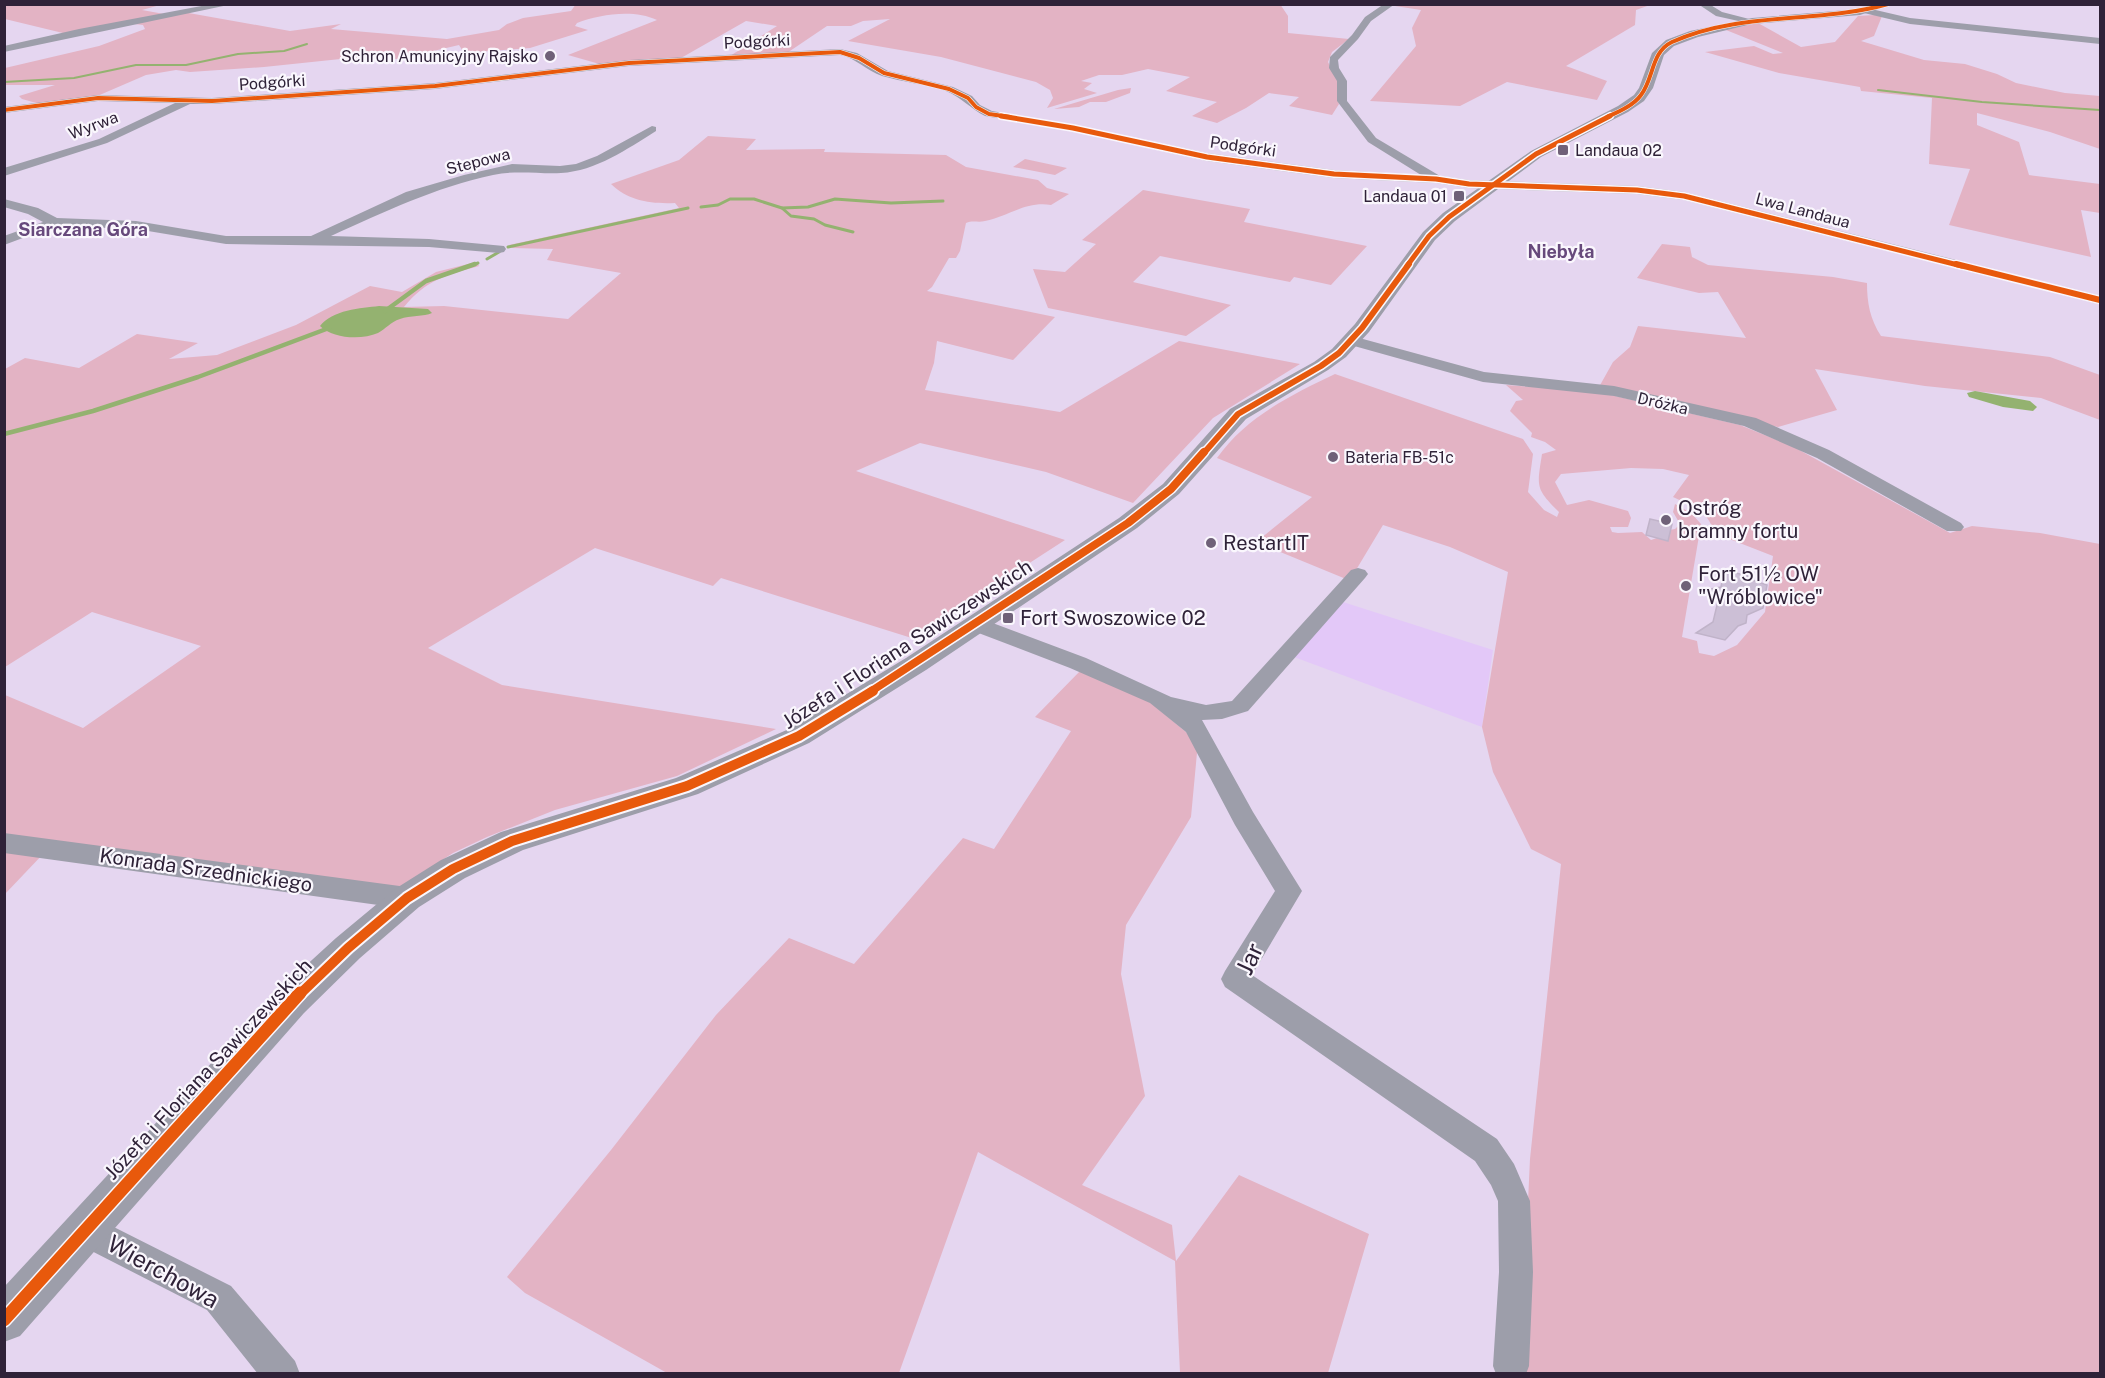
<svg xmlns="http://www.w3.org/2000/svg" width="2105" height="1378" font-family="'Public Sans',sans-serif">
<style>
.built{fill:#e3c8f8}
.green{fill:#e3b3c4;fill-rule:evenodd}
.water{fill:#94b270}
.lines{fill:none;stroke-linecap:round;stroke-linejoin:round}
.stream-far2{stroke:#94b270;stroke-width:2}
.stream-far1{stroke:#94b270;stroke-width:3}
.stream{stroke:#94b270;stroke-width:4.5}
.building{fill:#ccbfd6;stroke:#c0b3c9;stroke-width:1.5}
.minor{fill:#9d9eaa;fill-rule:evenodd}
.tertiary{fill:#9d9eaa;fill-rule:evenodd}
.cycleway-far5-casing{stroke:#faf7fd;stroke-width:5}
.cycleway-far4-casing{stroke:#faf7fd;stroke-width:8}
.cycleway-far3-casing{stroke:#faf7fd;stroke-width:9}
.cycleway-far2-casing{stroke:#faf7fd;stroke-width:11}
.cycleway-far1-casing{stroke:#faf7fd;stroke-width:14}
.cycleway-casing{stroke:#faf7fd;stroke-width:16}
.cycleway-far5{stroke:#e8590c;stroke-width:4}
.cycleway-far4{stroke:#e8590c;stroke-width:5}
.cycleway-far3{stroke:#e8590c;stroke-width:6}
.cycleway-far2{stroke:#e8590c;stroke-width:8}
.cycleway-far1{stroke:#e8590c;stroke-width:10}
.cycleway{stroke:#e8590c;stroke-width:13}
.poi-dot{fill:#6f6178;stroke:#faf7fd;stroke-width:2}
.labels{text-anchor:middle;stroke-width:4.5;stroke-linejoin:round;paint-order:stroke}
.far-street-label{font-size:16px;fill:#2f2238;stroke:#faf7fd}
.far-poi-label{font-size:16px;fill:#2f2238;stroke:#faf7fd;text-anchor:end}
.far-neighbourhood-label{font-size:18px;font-weight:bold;fill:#67497c;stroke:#faf7fd}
.poi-label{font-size:20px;fill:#2f2238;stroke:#faf7fd;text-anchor:start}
.street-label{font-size:20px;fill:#2f2238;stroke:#faf7fd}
.near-street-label{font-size:24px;fill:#2f2238;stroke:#faf7fd}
</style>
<rect width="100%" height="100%" fill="#e5d6f0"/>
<path class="built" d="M1343,602l150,48 -11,77 -188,-70z"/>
<g class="green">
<path d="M576,4h704l8,12v17l61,6 -17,13 -4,10 9,18v20l2,4 -7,11 -43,-9 10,-9 -30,-4 -23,15 -29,15 -25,-7 25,-14 -51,-11 24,-14 -42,-8 -26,6h-23l-18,6 11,2 -8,6 13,4 -50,15 6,-10 -3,-8 -14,-8 -95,-25 -93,-16 42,-22 -27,2 -12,5h-24l-40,27 -57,3 47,-30 -31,-5 -65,37 -78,7 -35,-10 89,-35c-23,-11 -57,-6 -80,3l-2,3 13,4 -58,18 -66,5 -5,-8 -60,14 -49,-1 -86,9 -74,5 -14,-2 -30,5 -51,22 -55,7 -18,-5 -3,-3 36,-11h-50v-17l94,-22 46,-17 -2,-4 -18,-2 58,-11 107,19 51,-7 -10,5 116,10 52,-9 8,-6 16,-6 48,-7z"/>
<path d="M1399,4h251v1l-14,5 -1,15 -69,41 41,15 -10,19 -90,-18 -47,24 -90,-5 46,-55 -4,-18 9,-18 -26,-4z"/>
<path d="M4,5h156l-18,5 22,4 -97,20 -62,-15z"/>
<path d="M1875,15l7,1 -8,20 -13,5 63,19 41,4 32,10 19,9 49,10 35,3v53l-50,-17 -73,-19v12l42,17 10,33 71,9v29l-19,-3 10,47 -142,-32 21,-56 -41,-5 3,-66 -71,-7 -1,-4 -81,-14 -74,-21 49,-6 19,8 10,-1 -57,-23 32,-7 43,24 34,-5 23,-26z"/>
<path d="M1131,88l-1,5 -24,9h-16l-11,5 -25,2 64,-19z"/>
<path d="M708,136l48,3 -10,11 79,-1 -1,3 122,3 20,12 72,13 9,8 22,6 -18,11c-25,-4 -42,11 -66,16 -7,2 -12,-1 -19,2l-6,28 -4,7h-7l-17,29 -5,4 128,26 -42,43 -76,-19 -3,22 -9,27 135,22 119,-71 121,23 -87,54 -80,85 -87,-31 -126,-29 -64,28 209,69 -88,57 -59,43 -197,-62 -8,8 -118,-38 -167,100 74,37 274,44 -99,47 -122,34 -68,27 -34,16 -54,35 -394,-52v-141l78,33 118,-82 -109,-34 -87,55v-298l20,-11 54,10 58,-34 61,9 -29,16 48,-4 79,-30 74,-39 32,6 34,-20 40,-10 3,4c-33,9 -53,14 -75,41l40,-1 124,13 53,-46 -74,-13 6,-11 -41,-1 -3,-3 170,-37 -4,-5c-25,1 -46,-2 -64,-19l68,-24z"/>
<path d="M1025,159l42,9 -12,7 -42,-8z"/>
<path d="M1143,190l107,19 -6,13 123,24 -36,39 -37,-8 -4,5 -130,-26 -27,26 98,23 -45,31 -138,-28 -15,-39 32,3 31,-28 -14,-4z"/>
<path d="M1662,244l28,3 2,10 16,8 125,12 34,6c0,20 3,36 14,53l169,21 50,18v45l-59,-22 -116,-12 -110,-17 22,41 -59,17 -179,-40 14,-25 17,-15 8,-21 108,12 -28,-46 -19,1 -62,-15z"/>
<path d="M1335,374l188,65 10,15 -5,38 16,18 13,7 2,-5c-24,-24 -22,-25 -17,-58l14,-4 -11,-8 -14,-5 1,-4 -22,-22 6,-10 7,-1 -17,-15 92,7 142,33 52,21 158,87 22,-7 68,7 60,11v829h-580l10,-214 31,-295 -30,-15 -38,-77 -11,-45 26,-155 -58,-25 -67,-22 -27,45 -10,9 -90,-37 56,-45 -95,-39c29,-41 74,-63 118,-84zM1631,468l32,1 26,6 -16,22c19,9 36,14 41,36l59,23 -8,56 -28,33 -23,11 -15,-3 -2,-12 -15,-4 19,-113 -10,-11 -16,-9 -2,8 7,12 -5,5 -21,4 3,5 -6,2 -9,-8 -24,1 -6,-1 -2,-5h18l3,-9 -3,-7 -39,-11 -22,5 -12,-23 6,-8z"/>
<path d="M1082,669l57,24 59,49 -7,75 -65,108 -5,49 24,122 -63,89 90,40 4,36 63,-86 130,59 -41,139h-148l-5,-112 -197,-109 -79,221h-232l-142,-80 -18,-16 104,-127 105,-135 73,-77 65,26 109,-126 31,11 77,-118 -36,-14z"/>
<path d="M5,849l39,4 -39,41z"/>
</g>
<g class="water">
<path d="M379,306l49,3 4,4c-8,4 -22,2 -32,6 -10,3 -14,10 -22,14 -16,7 -45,6 -58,-7 12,-16 41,-18 59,-20z"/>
<path d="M1975,391l55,10 7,6 -4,4 -30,-4 -34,-10 -2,-4z"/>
</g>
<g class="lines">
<g class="stream-far2">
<path d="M4,82l70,-4 62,-13h50l52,-11 46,-3 23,-7"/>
<path d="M1878,90l104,12 118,8"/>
</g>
<g class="stream-far1">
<path d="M701,207l17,-2 12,-6h24l28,9 9,8 23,3 11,6 28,7"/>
<path d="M782,208l26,-1 27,-8 56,4 52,-2"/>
<path d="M508,247l180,-39"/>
<path d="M487,259l12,-7"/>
<path d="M470,266l8,-3"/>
</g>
<g class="stream">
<path d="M385,311l41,-30 49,-17"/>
<path d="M4,434l89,-23 105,-34 131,-49"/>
</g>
</g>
<g class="building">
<path d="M1650,519l22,5 -4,17 -22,-6z"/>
<path d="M1724,570l28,7v3l15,5 -4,23 -16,7 -1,8 -8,3 -13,14 -29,-7 17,-11 5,-21 -12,-11 15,-3z"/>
</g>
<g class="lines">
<g class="minor">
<path d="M212,4h21l-229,48v-6l75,-17z"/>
<path d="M1384,4h11l-24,17 -13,18 -20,21 1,8 8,13v20l29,37 64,38 29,4 168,6 47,6 416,104v8l-416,-104 -47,-6 -168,-6 -33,-5 -102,-5 -127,-17 -134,-30 -88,-15c-14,-7 -24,-19 -39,-25 -21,-7 -43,-9 -64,-15 -15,-5 -26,-18 -42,-21l-211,11 -194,23 -223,15h-22l-83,39 -103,33v-8l95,-29 76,-36 -77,-2 -94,12v-6l94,-12 114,3 223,-15 194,-23 211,-11 17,4 31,18 65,16 19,9 8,9 12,6 81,14 134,28 127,17 87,5 -53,-33 -31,-41v-20l-8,-13 1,-11 22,-22 13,-18z"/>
<path d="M1698,4h11l13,8 35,9 -5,3 -36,-8z"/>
<path d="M1867,8l43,10 190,20v6l-190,-20 -46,-11 -1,-2z"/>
<path d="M652,126l4,1v4c-29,18 -60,40 -95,42 -23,1 -45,-3 -68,2 -59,13 -107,36 -162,61l98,3 75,7 2,3 -2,3 -5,1 -70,-6 -203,-3 -90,-15 -81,-3 -51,19v-9l39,-14 -15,-8 -24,-7v-8l34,9 19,10 79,3 90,15h85l95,-44 58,-17 48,-11 48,2 16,-2 21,-8z"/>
<path d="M1352,336l132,36 130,14 142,32 73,32 132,73 3,4 -3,4h-14l-130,-73 -73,-32 -130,-30 -131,-14 -136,-38 -3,-3z"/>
<path d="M1358,568l7,2 3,4 -3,4 -117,133 -26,8 -20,1 51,92 49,79 -50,84 245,164 17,25 16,37 3,71 -4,94 -3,8h-30l-3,-8 6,-94 -1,-71 -7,-16 -16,-24 -250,-174 -4,-8 4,-8 50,-80 -40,-66 -49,-93 -36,-29 -80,-35 -102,-39 -4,-5 4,-5 7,-2 7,2 104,39 85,39 35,8 26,-4 119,-131z"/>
<path d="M4,833l403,54 9,4 4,7 -4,7 -9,4 -403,-56z"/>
<path d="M86,1213l145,73 64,75 5,13h-42l-51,-64 -133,-68 -5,-12 5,-12z"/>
</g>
<path class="tertiary" d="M1874,4h19l-33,11 -108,9 -54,13 -24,9 -10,9 -11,33 -9,13 -16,11 -87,45 -86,64 -20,19 -66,92 -23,25 -18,13 -82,49 -67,75 -42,34 -211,142 -117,73 -111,51 -175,56 -58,28 -46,29 -59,51 -56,55 -284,323 -16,6v-55l274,-296 58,-53 59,-49 46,-29 60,-28 175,-54 113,-49 117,-71 213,-140 44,-34 67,-75 84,-47 18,-13 23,-25 68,-92 20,-19 88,-62 87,-45 16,-11 5,-7 13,-35 14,-13 24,-9 62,-13 107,-9z"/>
<g class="cycleway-far5-casing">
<g id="cycleway-far5">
<path d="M4,110l94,-12 114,3 223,-15 194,-23 211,-11 19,6 25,15 65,16 19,9 8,9 13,7 21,3"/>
<path d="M1607,117c11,-5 26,-11 34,-22 13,-17 10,-43 31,-53 68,-31 146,-18 216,-38"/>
</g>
</g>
<g class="cycleway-far4-casing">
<g id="cycleway-far4">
<path d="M1001,116l72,12 134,29 127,17 102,5 33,5 168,6 47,6 278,70"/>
<path d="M1407,266l22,-30 20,-19 87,-63 74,-38"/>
</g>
</g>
<g class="cycleway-far3-casing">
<g id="cycleway-far3">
<path d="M1956,264l144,36"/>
<path d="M1203,454l35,-40 83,-48 18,-13 23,-25 47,-64"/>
</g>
</g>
<g class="cycleway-far2-casing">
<path id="cycleway-far2" d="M870,692l258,-169 43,-34 33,-37"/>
</g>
<g class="cycleway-far1-casing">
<path id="cycleway-far1" d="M299,995l49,-47 59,-50 46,-29 59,-28 175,-55 112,-50 74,-45"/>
</g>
<g class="cycleway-casing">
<path id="cycleway" d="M4,1320l296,-327"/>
</g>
<use href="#cycleway-far5" class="cycleway-far5"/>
<use href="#cycleway-far4" class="cycleway-far4"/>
<use href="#cycleway-far3" class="cycleway-far3"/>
<use href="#cycleway-far2" class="cycleway-far2"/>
<use href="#cycleway-far1" class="cycleway-far1"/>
<use href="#cycleway" class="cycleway"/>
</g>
<g class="poi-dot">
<circle cx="550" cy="56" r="6"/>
<rect x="1557" y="144" width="12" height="12" rx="3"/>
<rect x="1453" y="190" width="12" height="12" rx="3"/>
<circle cx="1333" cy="457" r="6"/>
<circle cx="1666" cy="520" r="6"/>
<circle cx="1211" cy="543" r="6"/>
<circle cx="1686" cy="586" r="6"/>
<rect x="1002" y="612" width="12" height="12" rx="3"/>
</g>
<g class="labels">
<g class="far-street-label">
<text transform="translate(757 41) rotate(-3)" y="6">Podgórki</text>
<text transform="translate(272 82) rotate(-4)" y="6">Podgórki</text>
<text transform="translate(93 125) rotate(-21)" y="6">Wyrwa</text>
<text transform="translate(1243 146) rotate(8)" y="6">Podgórki</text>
<text transform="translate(478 161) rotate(-14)" y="6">Stepowa</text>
<text transform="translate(1803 210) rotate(15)" y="6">Lwa Landaua</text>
<text transform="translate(1663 403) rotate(13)" y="6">Dróżka</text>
</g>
<g class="far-poi-label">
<text x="538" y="62">Schron Amunicyjny Rajsko</text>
<text x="1575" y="156" text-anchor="start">Landaua 02</text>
<text x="1447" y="202">Landaua 01</text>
<text x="1345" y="463" text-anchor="start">Bateria FB-51c</text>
</g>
<g class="far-neighbourhood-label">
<text x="83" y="236">Siarczana Góra</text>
<text x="1561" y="258">Niebyła</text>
</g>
<g class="poi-label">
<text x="1678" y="515">Ostróg<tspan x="1678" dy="23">bramny fortu</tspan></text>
<text x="1223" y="550">RestartIT</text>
<text x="1698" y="581">Fort 51½ OW<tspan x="1698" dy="23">"Wróblowice"</tspan></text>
<text x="1020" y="625">Fort Swoszowice 02</text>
</g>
<g class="street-label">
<text transform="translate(907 644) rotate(-33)" y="7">Józefa i Floriana Sawiczewskich</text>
<text transform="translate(206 870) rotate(8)" y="7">Konrada Srzednickiego</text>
<text transform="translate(208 1069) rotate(-47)" y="7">Józefa i Floriana Sawiczewskich</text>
</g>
<g class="near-street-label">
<text transform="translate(1250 959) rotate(-65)" y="8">Jar</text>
<text transform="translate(163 1272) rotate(29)" y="8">Wierchowa</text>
</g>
</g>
<rect width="2105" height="1378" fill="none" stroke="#2f2238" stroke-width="12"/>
</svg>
